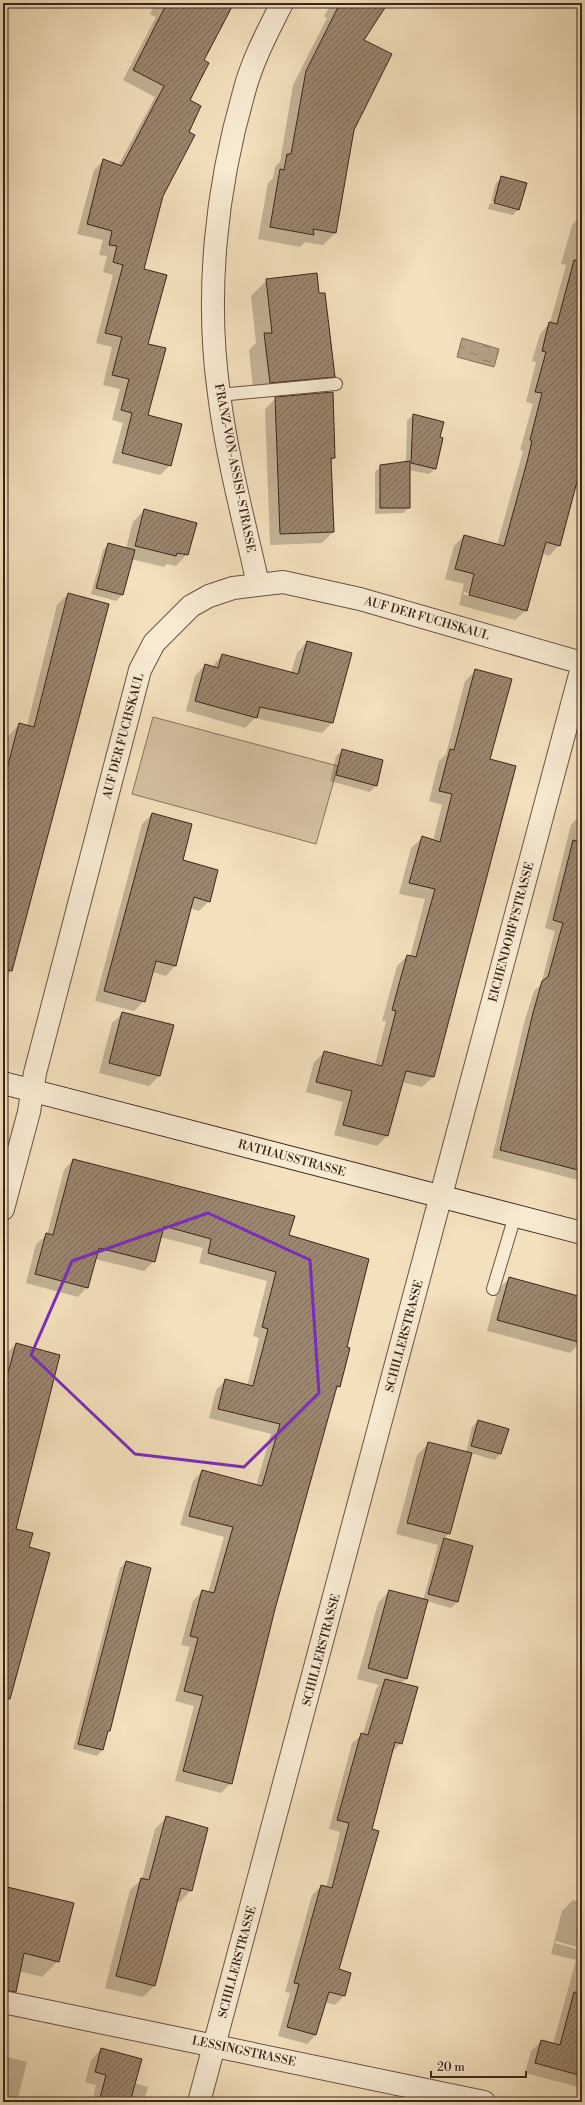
<svg xmlns="http://www.w3.org/2000/svg" width="585" height="2105" font-family="'Libre Bodoni',serif">
<style>
.green{fill:#d4c0a1;stroke:#88725e}
.water{fill:url(#water-ripples);stroke:#846e5b}
.shadow{fill:#0003;fill-rule:evenodd}
.building{fill:url(#building-hatch);stroke:#3b241b}
.lines{fill:none;stroke-linecap:round;stroke-linejoin:round}
.lane-casing{stroke:#695343;stroke-width:14}
.street-casing{stroke:#695343;stroke-width:24}
.secondary-casing{stroke:#3b241b;stroke-width:24}
.lane{stroke:#f7ebd3;stroke-width:12}
.street{stroke:#f7ebd3;stroke-width:22}
.secondary{stroke:#f7ebd3;stroke-width:22}
.marked{fill:none;stroke:#7b2cbf;stroke-width:3;stroke-linejoin:round}
.labels{text-anchor:middle;stroke-width:3;stroke-linejoin:round;paint-order:stroke}
.street-label{font-size:12px;fill:#3b241b;stroke:#f7ebd3}
</style>
<defs>
<pattern id="water-ripples" width="26" height="14" patternUnits="userSpaceOnUse"><rect width="26" height="14" fill="#b4a085"/><path d="M2 4q2-2 4 0t4 0M15 11q2-2 4 0t4 0" fill="none" stroke="#94826c"/></pattern>
<pattern id="building-hatch" width="6" height="6" patternUnits="userSpaceOnUse"><rect width="6" height="6" fill="#9b866f"/><path d="M-1 1l2-2M0 6l6-6M5 7l2-2" fill="none" stroke="#806d5a"/></pattern>
</defs>
<rect width="100%" height="100%" fill="#f3e0bc"/>
<filter id="stains"><feTurbulence type="fractalNoise" baseFrequency=".005" numOctaves="4"/><feColorMatrix values="0 0 0 0 .2 0 0 0 0 .09 0 0 0 0 .02 0 0 0 .5 -.17"/></filter>
<radialGradient id="worn" r=".72"><stop offset=".6" stop-color="#630" stop-opacity="0"/><stop offset="1" stop-color="#630" stop-opacity=".3"/></radialGradient>
<path class="green" d="M153,717l185,49 -22,78 -184,-50z"/>
<path class="water" d="M462,338l37,11 -5,18 -37,-10z"/>
<g class="shadow">
<path d="M155,3h79l-31,57 -15,40 -45,170 4,75v71l23,49 -10,10 -48,-12 11,-40 -11,-3 8,-31 -17,-4 9,-38 -16,-4 17,-68 -10,-3 4,-16 -8,-1 4,-15 -26,-6 17,-64 10,-10 14,6 37,-69 -32,-17 33,-63 -6,-3z"/>
<path d="M332,3h54l-23,38 -10,88 -18,104 -12,12 -18,-3 -5,5 -42,-8 10,-56 5,-5 2,-11 5,-5 13,-77 34,-67 -3,-2z"/>
<path d="M502,178l16,31 -5,6 -25,-6 2,-6 26,7v-2l-25,-7 5,-18z"/>
<path d="M582,214v245l-23,86 -10,11 -8,-3 -15,57 -11,10 -56,-15 5,-21 -19,-5 9,-33 10,-10 33,9 20,-72 6,-22 -3,-1 13,-46 -7,-2 10,-40 -4,-1 8,-27 10,-11 16,-58 -5,-1 11,-39zM464,592l56,16v2l-57,-16z"/>
<path d="M267,280l52,14 15,82 -16,16 -64,6 -5,-48 7,-7 -5,-47z"/>
<path d="M276,398l58,60 -4,4 3,70 -11,11 -52,2 -5,-136z"/>
<path d="M413,415l29,24 -7,30 -6,5 -20,-4v38l-6,5 -28,1v-42l6,-6 25,-3 1,-42z"/>
<path d="M144,510l43,44 -11,12 -9,-2 -3,3 -33,-8 -9,36 -6,6 -25,-7 12,-44 6,-6 17,4 7,-26z"/>
<path d="M68,594l40,10 -105,393v-240l6,-22 11,-11 7,2 30,-121z"/>
<path d="M307,642l44,12 -19,69 -10,10 -67,-15 -10,10 -59,-17 9,-35 10,-11 7,2 10,-12 69,18 6,-20z"/>
<path d="M476,670l13,90 26,7 -82,310 -11,10 -20,-5 -15,54 -10,10 -43,-11 9,-33 -37,-10 8,-30 11,-10 50,13 11,-44h-4l15,-55 10,-10 3,1 15,-58 -26,-5 12,-46 11,-10 11,3 9,-36 -13,-4 10,-40 7,-7 19,-73z"/>
<path d="M342,751l40,10 -6,25 -6,6 -40,-11 6,-25z"/>
<path d="M152,814l57,87 -10,10 -9,-3 -15,58 -9,10 -14,-4 -8,29 -10,10 -39,-10 47,-177z"/>
<path d="M579,816l3,1v364l-90,-23 32,-135 10,-32 7,-7 14,-53 -10,-3 26,-103z"/>
<path d="M123,1013l49,13 -13,50 -10,10 -50,-13 13,-50z"/>
<path d="M73,1160l215,76 58,112 -7,38 -5,5 -60,218 -43,174 -10,10 -46,-12 19,-75 -19,-5 15,-54 -9,-2 12,-44 9,-10 6,2 16,-56 -44,-12 13,-44 9,-10 54,15 15,-52 -62,-16 7,-28 10,-10 21,6 12,-48 -6,-2 14,-55 -68,-18 4,-15 -43,-11 -6,24 -10,10 -49,-12 -8,28 -9,10 -52,-14 10,-39 11,-9 17,-65z"/>
<path d="M509,1279l73,19v41l-1,3 -11,11 -83,-22 11,-42z"/>
<path d="M16,1344l-1,186 13,18 21,5 -46,166v-346l5,-21z"/>
<path d="M582,1354v23l-6,-1z"/>
<path d="M478,1421l22,33 -5,6 -25,-7 -21,80 -5,6 28,8 -15,55 -6,6 -24,-7 -21,77 -5,6v59l-9,9 -21,78 -33,140 12,3 -6,23 -9,9 -10,-3 -9,33 -9,9 -29,-8 12,-43 -5,-1 27,-97 9,-9 5,1 10,-37 4,-18 -11,-3 23,-86 11,-9 13,-45 3,-4 -22,-6 21,-76 11,-12 34,9 15,-55 -42,-11 21,-79 12,-12 37,10 6,-26z"/>
<path d="M126,1562l-24,188 -5,6 -24,-7 47,-181z"/>
<path d="M166,1818l25,72 -11,12 -3,-1 -23,85 -11,11 -38,-9 25,-98 12,-11 13,-50z"/>
<path d="M3,1887l55,74 -16,16 -39,-10z"/>
<path d="M573,1900l9,3v185l-57,-15 6,-22 11,-10 11,3 23,-84 -25,-6 11,-43zM556,1941l24,7v2l-25,-7z"/>
<path d="M101,2049l33,34 14,4 -4,15h-52l4,-17 -11,-3 6,-22z"/>
<path d="M3,2056l24,6 -10,40h-14z"/>
</g>
<g class="building">
<path d="M167,3h67l-30,57 5,3 -19,37 11,6 -12,26 6,3 -32,61 -19,73 23,6 -19,69 18,4 -18,67 34,9 -11,42 -49,-13 10,-40 -11,-3 8,-31 -17,-4 10,-38 -17,-4 18,-68 -10,-3 4,-16 -8,-1 3,-14 -25,-7 16,-65 19,7 42,-80 -31,-16z"/>
<path d="M340,3h48l-24,37 28,14 -38,76 -18,103 -23,-4 1,6 -44,-8 10,-58 4,1 3,-16h4l15,-83z"/>
<path d="M501,176l26,7 -8,27 -25,-7z"/>
<path d="M574,260l8,1v202l-22,83 -14,-4 -19,69 -58,-16 5,-21 -19,-5 9,-34 40,11 23,-84 5,-21 -2,-1 12,-47 -7,-1 11,-40 -4,-1 7,-29 8,2z"/>
<path d="M317,273l2,20h6l10,84 -65,6 -6,-50h8l-6,-54z"/>
<path d="M333,392l2,66h-4l3,74 -54,2 -5,-137z"/>
<path d="M413,414l31,8 -4,15 3,1 -7,31 -25,-6z"/>
<path d="M410,461v47h-30v-43z"/>
<path d="M144,509l53,14 -9,32 -11,-2 -1,3 -41,-10z"/>
<path d="M108,543l27,7 -12,45 -27,-7z"/>
<path d="M68,593l41,11 -97,367 -9,-1v-186l16,-61 15,4z"/>
<path d="M307,641l45,12 -19,70 -73,-16 -3,11 -62,-17 10,-37 13,4 4,-14 76,20z"/>
<path d="M475,669l37,10 -22,80 26,7 -82,311 -28,-6 -18,65 -45,-11 9,-34 -36,-9 8,-31 58,15 14,-55 -4,-1 15,-55 9,2 19,-68 -26,-6 13,-47 18,6 12,-48 -13,-3 11,-42 4,1z"/>
<path d="M342,749l41,11 -6,26 -41,-11z"/>
<path d="M152,813l40,11 -9,36 35,10 -8,32 -16,-5 -18,69 -20,-5 -11,41 -41,-11z"/>
<path d="M573,840l9,2v329l-82,-21 33,-137 9,-32 6,-4 15,-54 -10,-3z"/>
<path d="M122,1012l52,13 -14,51 -51,-13z"/>
<path d="M73,1159l222,57 -6,19 80,24 -22,88 3,1 -10,39 -3,-1 -62,223 -43,175 -49,-13 20,-75 -19,-5 14,-53 -8,-2 12,-46 12,3 19,-66 -44,-11 13,-46 60,16 18,-62 -62,-15 7,-30 28,7 15,-57 -6,-2 14,-55 -68,-19 3,-14 -47,-13 -9,36 -56,-14 -11,40 -53,-14 11,-41 7,2z"/>
<path d="M509,1277l73,20v46l-85,-23z"/>
<path d="M16,1343l44,12 -44,174 17,4 -4,14 21,6 -40,146 -7,-1v-306z"/>
<path d="M478,1420l31,9 -8,25 -30,-8z"/>
<path d="M428,1442l44,11 -22,81 -43,-11z"/>
<path d="M444,1538l29,8 -15,56 -30,-8z"/>
<path d="M126,1561l25,7 -41,163h-2l-5,19 -25,-6z"/>
<path d="M389,1590l39,10 -21,79 -39,-11z"/>
<path d="M385,1679l33,8 -16,57 -7,-2 -23,87 7,2 -40,138 12,4 -6,23 -16,-4 -13,43 -29,-8 12,-43 -5,-1 27,-98 11,3 17,-65 -12,-3 24,-87 7,2z"/>
<path d="M166,1816l42,12 -16,63 -11,-3 -26,98 -39,-10 25,-98 8,2z"/>
<path d="M3,1886l71,17 -15,59 -35,-9 -8,39 -13,-2z"/>
<path d="M574,1992l8,1v83l-47,-13 6,-23 19,5z"/>
<path d="M101,2048l41,11 -12,43h-31l7,-27 -11,-3z"/>
</g>
<g class="lines">
<g class="lane-casing">
<g id="lane">
<path d="M219,395l117,-11"/>
<path d="M493,1289l22,-73"/>
</g>
</g>
<g class="street-casing">
<g id="street">
<path d="M258,584c-14,-63 -31,-126 -39,-190 -14,-100 -3,-205 25,-302 8,-31 24,-61 38,-89"/>
<path d="M3,1209l26,-97 6,-39 105,-403 14,-27 37,-37 18,-10 24,-8 50,-6 77,17 222,64"/>
<path d="M3,2002l481,100"/>
<path d="M199,2102l383,-1435"/>
</g>
</g>
<g class="secondary-casing">
<path id="secondary" d="M3,1083l579,150"/>
</g>
<use href="#lane" class="lane"/>
<use href="#street" class="street"/>
<use href="#secondary" class="secondary"/>
</g>
<path class="marked" d="M208,1213l102,47 9,133 -75,74 -109,-13 -104,-99 41,-94z"/>
<g class="labels">
<g class="street-label">
<text transform="translate(235 468) rotate(79)" y="4">FRANZ-VON-ASSISI-STRASSE</text>
<text transform="translate(427 618) rotate(16)" y="4">AUF DER FUCHSKAUL</text>
<text transform="translate(123 736) rotate(-75)" y="4">AUF DER FUCHSKAUL</text>
<text transform="translate(511 932) rotate(-75)" y="4">EICHENDORFFSTRASSE</text>
<text transform="translate(292 1158) rotate(15)" y="4">RATHAUSSTRASSE</text>
<text transform="translate(404 1336) rotate(-75)" y="4">SCHILLERSTRASSE</text>
<text transform="translate(321 1650) rotate(-75)" y="4">SCHILLERSTRASSE</text>
<text transform="translate(237 1962) rotate(-75)" y="4">SCHILLERSTRASSE</text>
<text transform="translate(244 2051) rotate(12)" y="4">LESSINGSTRASSE</text>
</g>
</g>
<rect width="585" height="2105" fill="none" stroke="#f3e0bc" stroke-width="16"/>
<rect x="4" y="4" width="577" height="2097" fill="none" stroke="#3b241b" stroke-width="2"/>
<rect x="8" y="8" width="569" height="2089" fill="none" stroke="#3b241b"/>
<path d="M431 2071v6h95v-6" fill="none" stroke="#3b241b" stroke-width="2"/>
<text x="437" y="2071" font-size="12" fill="#3b241b" stroke="#f7ebd3" stroke-width="3" paint-order="stroke">20 m</text>
<rect width="100%" height="100%" filter="url(#stains)"/>
<rect width="100%" height="100%" fill="url(#worn)"/>
</svg>
